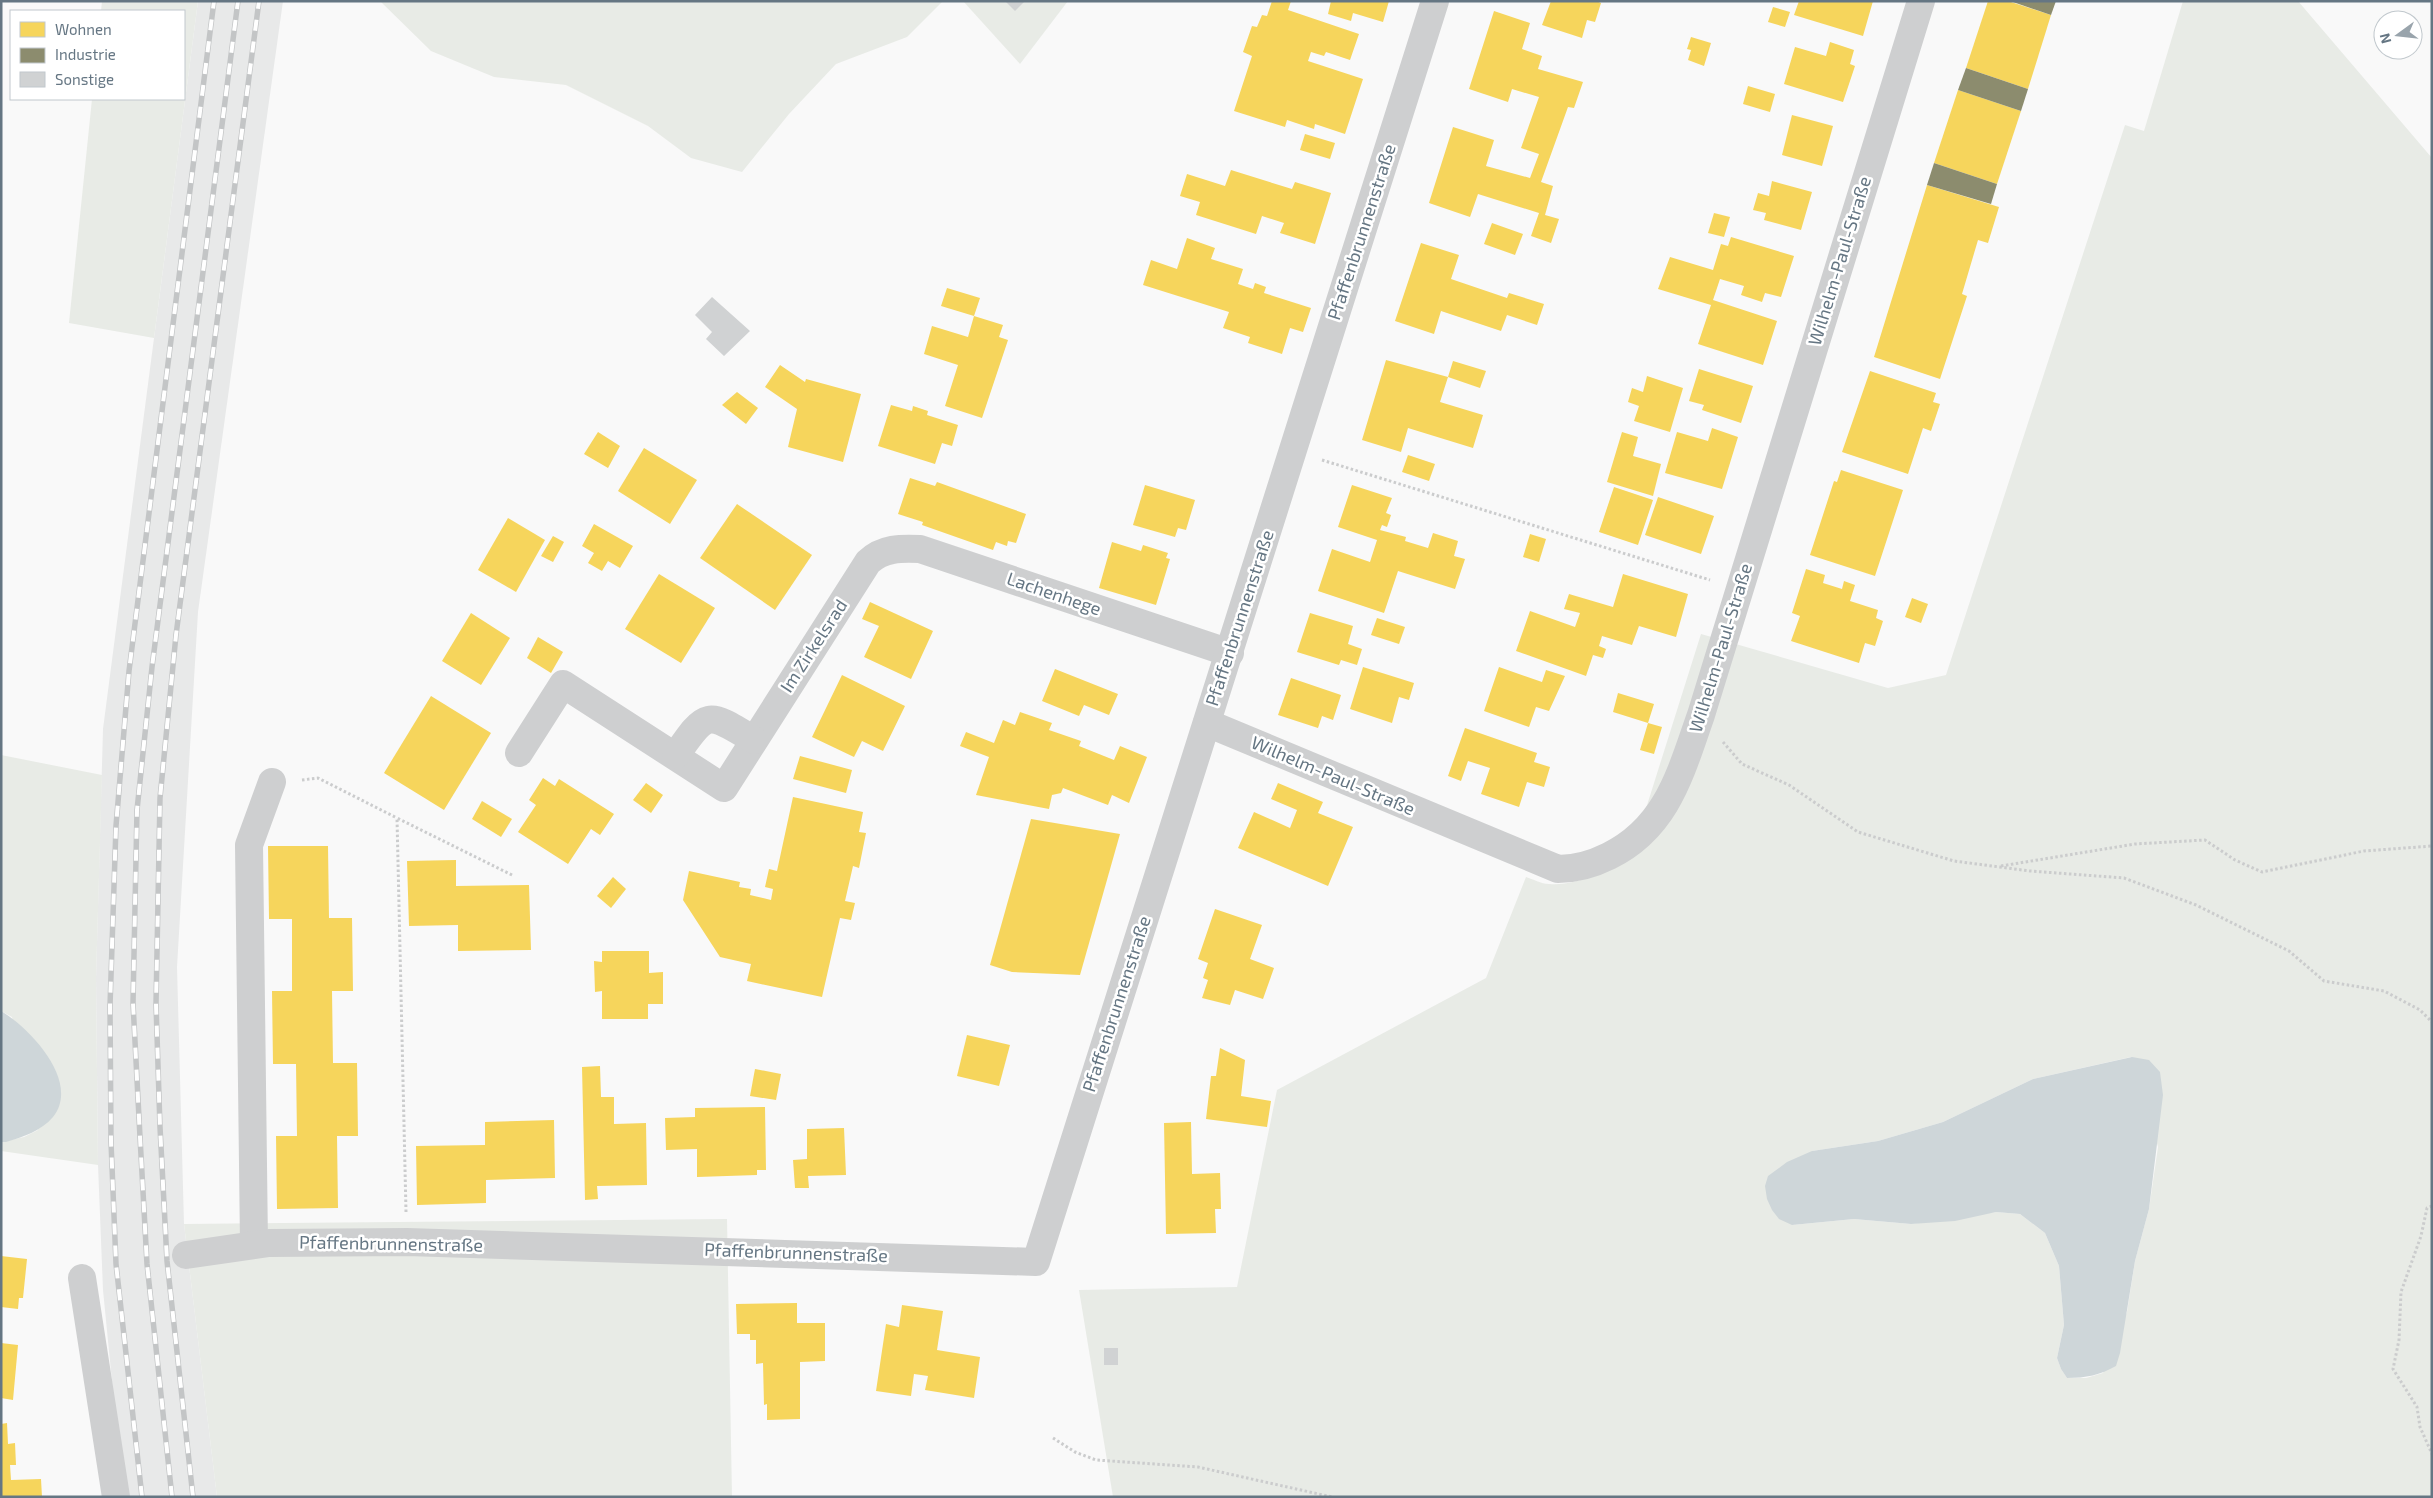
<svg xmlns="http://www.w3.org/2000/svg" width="2433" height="1498" font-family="'Exo 2',sans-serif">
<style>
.built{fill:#e8e9e9}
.green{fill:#e8ebe6;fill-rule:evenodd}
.water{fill:#ced6d9}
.homes{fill:#f6d55c}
.industry{fill:#8c8c6e}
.building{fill:#d0d2d3}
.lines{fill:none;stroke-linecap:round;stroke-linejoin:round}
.path{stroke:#cbcccd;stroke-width:3;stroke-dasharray:2.5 2.5;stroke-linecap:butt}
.minor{stroke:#cecfd0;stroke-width:28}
.rail-casing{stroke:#c3c5c6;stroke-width:5.5}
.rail{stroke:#fff;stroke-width:4;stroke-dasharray:11;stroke-linecap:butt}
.labels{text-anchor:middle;stroke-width:5;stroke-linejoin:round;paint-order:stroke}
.street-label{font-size:18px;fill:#657683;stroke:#fff}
</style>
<rect width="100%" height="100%" fill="#f9f9f9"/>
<path class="built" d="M198,1h85l-85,611 -21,355 7,257 33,273h-91l-10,-75 -13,-132 -5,-125 -2,-187 7,-249z"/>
<g class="green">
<path d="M102,1h96l-44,337 -85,-15 23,-224h92v-88h-83z"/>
<path d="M380,1h563l-36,36 -71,27 -47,50 -47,58 -51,-14 -43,-32 -82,-41 -72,-8 -63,-26z"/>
<path d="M963,1h105l-48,63z"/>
<path d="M2183,1h115l134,157v1339h-1319l-34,-207 158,-3 40,-197 209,-112 40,-101c7,2 15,7 23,7 30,2 57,-14 82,-28l70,-222 187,54 58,-13 179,-550 19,6zM2131,1057l27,90 -9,62 -14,52 -8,51 -24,61 -17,5h-19l-6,-9 -4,-11 7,-33 -5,-59 -14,-33 -25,-19 -24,-2 -85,12 -57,-5 -62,6 20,-74 66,-10 65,-19 90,-43z"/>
<path d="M1,755l101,20 -6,203 2,187 -97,-14v-9l23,-5 14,-7 -26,-113 -11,-6z"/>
<path d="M727,1219l5,278h-515l-33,-273z"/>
</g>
<g class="water">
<path d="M1,1011c29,17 80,71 52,106 -12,14 -30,20 -47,25h-5z"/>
<path d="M2132,1057l17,3 11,12 3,23 -14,114 -14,52 -15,92 -4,13c-16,9 -30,12 -49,12l-6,-9 -4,-11 7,-33 -5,-59 -14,-33 -25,-19 -24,-2 -41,9 -44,3 -57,-5 -62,6 -13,-6 -7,-9 -5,-11 -2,-13 3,-10 19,-14 25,-11 66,-10 65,-19 90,-43z"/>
</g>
<g class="homes">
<path d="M1272,1h19l-3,9 71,24 -9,26 -24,-8 -2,4 -13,-4 -3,9 55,18 -18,55 -30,-10 -1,5 -27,-9 -2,7 -51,-16 18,-55 -9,-4 9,-26 5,1 5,-12 5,1z"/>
<path d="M1331,1h58l-6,21 -30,-9 -2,8 -23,-7z"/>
<path d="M1551,1h45l5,2 -6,19 -8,-2 -5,18 -40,-13z"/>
<path d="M1799,1h74l-10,35 -69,-21z"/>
<path d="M1988,1h20l43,14 -23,74 -62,-21z"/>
<path d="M1773,7l17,5 -5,15 -17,-5z"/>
<path d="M1494,11l36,12 -8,26 20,7 -4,13 45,13 -9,26 -6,-1 -27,75 12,4 -8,29 14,4 -8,24 -20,-7 8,-23 -61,-19 -8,23 -41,-14 24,-76 41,13 -8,26 44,12 9,-24 -18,-6 18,-51 -27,-8 -4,13 -39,-13z"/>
<path d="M1691,37l20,6 -7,23 -16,-6 3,-10 -4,-1z"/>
<path d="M1830,42l24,8 -4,14 5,2 -12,36 -59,-18 11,-37 31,9z"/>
<path d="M1748,86l27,8 -5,18 -27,-8z"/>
<path d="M1958,90l63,21 -24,73 -63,-21z"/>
<path d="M1792,115l41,11 -11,40 -40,-11z"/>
<path d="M1305,134l30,9 -5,16 -30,-9z"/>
<path d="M1231,170l61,19 3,-7 36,11 -16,51 -35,-11 4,-10 -22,-7 -6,18 -60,-19 4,-13 -20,-6 7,-22 38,12z"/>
<path d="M1772,181l40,11 -11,38 -37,-10 2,-7 -13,-3 5,-17 11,3z"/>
<path d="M1927,185l72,22 -11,36 -10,-3 -16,54 5,2 -27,83 -66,-22z"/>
<path d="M1714,213l16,4 -6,20 -16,-4z"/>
<path d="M1492,223l31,11 -8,21 -31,-11z"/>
<path d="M1731,237l63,19 -13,41 -16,-4 -3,9 -21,-7 3,-9 -24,-7 -7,21 64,21 -14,44 -65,-21 13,-39 -53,-16 12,-32 43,13 8,-26 7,2z"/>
<path d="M1187,238l28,10 -4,11 32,10 -5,15 15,5 2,-6 11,4 -2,6 47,15 -8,24 -13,-4 -8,26 -34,-11 2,-6 -27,-9 6,-16 -86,-27 8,-25 26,9z"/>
<path d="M1421,243l38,12 -8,24 56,19 2,-5 35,11 -7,21 -30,-10 -6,16 -60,-20 -7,23 -39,-13z"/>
<path d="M947,288l33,10 -6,18 -33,-10z"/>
<path d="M974,316l29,9 -4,12 9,3 -26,78 -37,-12 13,-41 -34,-11 8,-28 36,11z"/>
<path d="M1386,360l62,17 -8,25 43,13 -10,33 -65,-20 -7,24 -39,-12z"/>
<path d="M1453,361l33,10 -6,17 -32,-11z"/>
<path d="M780,365l25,17 1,-3 55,15 -18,68 -55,-15 9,-38 -32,-22z"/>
<path d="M1699,369l54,17 -12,37 -39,-13 2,-5 -15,-4z"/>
<path d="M1870,371l66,22 -3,9 7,2 -9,27 -8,-3 -15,46 -66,-22z"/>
<path d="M1647,376l36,12 -13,44 -36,-11 5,-15 -11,-4 4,-14 11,4z"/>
<path d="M737,392l21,16 -12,16 -24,-19z"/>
<path d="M891,405l21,6 1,-5 15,5 -1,4 31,10 -6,21 -10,-3 -7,21 -57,-18z"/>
<path d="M1712,428l26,9 -16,52 -57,-16 12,-41 31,9z"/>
<path d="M598,432l22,14 -12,22 -24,-14z"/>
<path d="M1622,432l16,5 -5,19 28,8 -8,32 -46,-14z"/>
<path d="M644,448l53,32 -27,44 -52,-33z"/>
<path d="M1408,455l27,9 -6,17 -27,-9z"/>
<path d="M1841,470l62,20 -28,86 -65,-21 24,-74 3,1z"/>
<path d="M910,478l25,8 2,-4 89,32 -10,29 -8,-2 -1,5 -11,-4 -3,8 -71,-25 1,-3 -25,-8z"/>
<path d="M1145,485l50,15 -9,30 -8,-2 -3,9 -42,-12z"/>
<path d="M1352,485l40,13 -6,15 5,2 -4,12 -5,-2 -2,5 26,7 -1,4 23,7 5,-15 25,8 -4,15 11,3 -10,30 -57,-18 -14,42 -66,-22 14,-42 38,13 7,-22 -39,-13z"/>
<path d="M1614,487l39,13 -15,45 -39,-13z"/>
<path d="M1658,497l56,19 -13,38 -56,-19z"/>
<path d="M737,504l75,51 -37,55 -75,-52z"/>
<path d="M508,518l37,22 -29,52 -38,-22z"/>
<path d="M594,524l39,22 -13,22 -12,-7 -6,10 -14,-8 6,-10 -12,-7z"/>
<path d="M1530,534l16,5 -7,23 -16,-5z"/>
<path d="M553,536l11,6 -11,20 -12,-6z"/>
<path d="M1112,542l29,9 2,-6 25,8 -2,5 4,1 -14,46 -57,-17z"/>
<path d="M1806,569l19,6 -2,8 19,6 2,-8 11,4 -5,16 28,9 -2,8 7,3 -8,25 -10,-3 -6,20 -68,-22 9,-25 -8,-3z"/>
<path d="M659,574l56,34 -34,55 -56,-34z"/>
<path d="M1623,574l65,20 -12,43 -37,-11 -7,19 -30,-9 -3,10 7,3 -3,9 -10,-3 -7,21 -70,-25 14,-40 45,16 5,-14 -16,-4 5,-15 44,13z"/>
<path d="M1912,598l16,6 -7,19 -16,-6z"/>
<path d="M870,602l63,29 -22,48 -47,-22 15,-31 -17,-7z"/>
<path d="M471,613l39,25 -29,47 -39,-24z"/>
<path d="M1310,613l43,13 -5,18 14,5 -5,16 -16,-5 -2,5 -42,-13z"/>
<path d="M1377,618l28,9 -6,17 -28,-9z"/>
<path d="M538,637l25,15 -12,21 -24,-15z"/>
<path d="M1363,667l51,16 -5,17 -10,-3 -7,26 -42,-14z"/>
<path d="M1499,667l43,15 4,-12 19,6 -16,35 -13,-4 -7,20 -45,-16z"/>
<path d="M1055,669l63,25 -9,21 -25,-10 -5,11 -37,-15z"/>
<path d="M842,675l63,31 -22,45 -21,-10 -8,16 -42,-20z"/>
<path d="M1291,678l50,17 -8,25 -11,-4 -4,12 -40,-13z"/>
<path d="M1618,693l36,11 -6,19 14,4 -8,27 -14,-4 8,-27 -35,-11z"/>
<path d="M431,696l60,37 -47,77 -60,-37z"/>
<path d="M1020,712l32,11 -3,7 32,11 -2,5 35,14 6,-14 27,11 -18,46 -17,-8 -4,10 -45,-17 -2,5 -9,2 -3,14 -73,-14 13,-38 -29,-11 6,-14 28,11 9,-23 12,5z"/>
<path d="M1465,728l72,25 -3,9 16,5 -6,20 -17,-5 -8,25 -38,-13 9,-26 -22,-7 -7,20 -13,-5z"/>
<path d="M800,756l52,14 -6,23 -53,-14z"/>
<path d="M543,778l12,8 4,-7 55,35 -14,21 -9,-6 -23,35 -50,-32 18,-27 -7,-5z"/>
<path d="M646,783l17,12 -12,18 -18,-13z"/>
<path d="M1278,783l45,19 -5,11 35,14 -25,59 -90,-38 16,-36 36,16 7,-18 -26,-11z"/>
<path d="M793,797l70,15 -4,20 7,1 -7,35 -6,-2 -8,35 10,2 -4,17 -11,-2 -18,79 -75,-16 4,-17 -31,-7 -37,-57 6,-29 51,11 -1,5 12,2 -1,6 21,5 2,-11 -8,-2 4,-18 8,2z"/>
<path d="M482,801l30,18 -11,18 -29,-18z"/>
<path d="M1031,819l89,15 -40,141 -68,-3 -22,-7z"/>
<path d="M268,846h60l1,72h23l1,73h-21l1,72h24l1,73h-21l1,72 -61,1 -1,-73h21l-1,-72h-23l-1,-73h20v-72h-23z"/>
<path d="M456,860v26l73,-1 2,65 -73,1v-26l-49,1 -2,-65z"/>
<path d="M613,877l13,12 -15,19 -14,-12z"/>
<path d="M1215,909l47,16 -12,34 24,9 -11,31 -28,-9 -5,15 -28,-7 6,-18 -5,-2 5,-15 -10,-4z"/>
<path d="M602,951h47v22l14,-1v32h-15v15h-46v-28l-7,1 -1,-31 8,1z"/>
<path d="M967,1035l43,10 -11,41 -42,-10z"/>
<path d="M1220,1048l25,12 -4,36 30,5 -4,26 -61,-8 5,-43h5z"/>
<path d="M600,1066l1,31h13v27l32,-1 1,62 -50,1 1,13 -13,1 -3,-133z"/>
<path d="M755,1069l26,5 -5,26 -26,-4z"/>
<path d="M765,1107l1,63h-9v5l-60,2v-28l-31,1 -1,-32 30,-1v-9z"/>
<path d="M554,1120l1,58 -69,2v23l-69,2 -1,-59 69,-1v-23z"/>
<path d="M1191,1122l1,52 28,-1 1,36h-6l1,24 -50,1 -2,-111z"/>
<path d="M844,1128l2,47 -38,1 1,12h-14l-2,-28 14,-1v-30z"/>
<path d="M1,1256l26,3 -4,39h-4l-1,11 -17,-2z"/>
<path d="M797,1303v20h28v38l-25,1v57l-33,1v-16l-3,1 -1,-42 -7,1v-24h-6v-6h-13l-1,-30z"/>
<path d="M902,1305l41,6 -6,39 43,7 -6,41 -49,-8 3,-14 -14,-2 -3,22 -35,-5 10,-67 13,3z"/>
<path d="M1,1343l17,2 -5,55 -12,-2z"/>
<path d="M7,1423l1,21 7,-1 1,22h-6l1,15 30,-1 1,18h-41v-73z"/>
</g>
<g class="industry">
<path d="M2010,1h46l-5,14z"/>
<path d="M1966,68l62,21 -7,22 -63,-21z"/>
<path d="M1934,163l63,21 -6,20 -64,-19z"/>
</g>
<g class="building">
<path d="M1005,1h20l-10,10z"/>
<path d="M712,297l38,34 -26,25 -18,-17 6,-7 -17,-17z"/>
<rect x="1104" y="1348" width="14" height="17"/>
</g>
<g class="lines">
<g class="path">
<path d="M1322,460l388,120"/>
<path d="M1723,742l19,22 47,21 69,47 96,29 76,10 94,7 72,27 93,46 35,30 60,10 36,19 12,12"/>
<path d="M302,780l16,-2 79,40"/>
<path d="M2001,866l134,-22 70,-4 30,20 27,12 102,-21 68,-5"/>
<path d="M2432,1206l-5,2 -6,28 -20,56 -2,48 -6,29 24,38 3,20 12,27"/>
<path d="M406,1212l-9,-394 117,58"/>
<path d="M1053,1438l22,14 21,8 102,7 134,30"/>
</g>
<g class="minor">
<path d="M1207,723l351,146c18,0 35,-5 51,-13 59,-29 72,-85 92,-141l220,-714"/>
<path d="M519,753l44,-69 161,104 144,-226c15,-14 33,-14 52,-13l310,104"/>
<path d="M676,755c31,-45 31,-44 78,-15"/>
<path d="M254,1244l-5,-399 23,-63"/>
<path d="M186,1255l83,-12 138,-1 629,20 399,-1261"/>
<path d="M82,1278l34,219"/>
</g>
<g class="rail-casing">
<g id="rail">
<path d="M142,1497l-26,-233 -5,-122 -1,-136 6,-180 13,-155 85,-670"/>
<path d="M172,1497l-25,-233 -7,-127 -7,-134 4,-193 15,-143 86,-666"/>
<path d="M193,1497l-26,-236 -7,-134 -4,-123 4,-206 16,-163 83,-634"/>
</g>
</g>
<use href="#rail" class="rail"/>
</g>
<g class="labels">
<g class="street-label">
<text transform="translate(1362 232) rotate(-72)" y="6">Pfaffenbrunnenstraße</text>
<text transform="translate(1840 261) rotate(-73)" y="6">Wilhelm-Paul-Straße</text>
<text transform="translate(1054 594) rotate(19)" y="6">Lachenhege</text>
<text transform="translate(1240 618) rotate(-72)" y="6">Pfaffenbrunnenstraße</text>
<text transform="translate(814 646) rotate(-57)" y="6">Im Zirkelsrad</text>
<text transform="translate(1721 648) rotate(-73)" y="6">Wilhelm-Paul-Straße</text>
<text transform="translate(1333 776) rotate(23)" y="6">Wilhelm-Paul-Straße</text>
<text transform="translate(1117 1004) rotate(-72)" y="6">Pfaffenbrunnenstraße</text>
<text transform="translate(391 1244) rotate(1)" y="6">Pfaffenbrunnenstraße</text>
<text transform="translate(796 1253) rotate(2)" y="6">Pfaffenbrunnenstraße</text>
</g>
</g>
<rect width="2433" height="1498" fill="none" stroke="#657683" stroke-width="5"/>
<rect x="10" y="10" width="175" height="90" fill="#ffffff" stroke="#c1c8cd"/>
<rect x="20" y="22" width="25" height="15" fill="#f6d55c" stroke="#c1c8cd"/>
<text x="55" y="35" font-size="15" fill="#657683">Wohnen</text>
<rect x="20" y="48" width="25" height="15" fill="#8c8c6e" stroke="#c1c8cd"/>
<text x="55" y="60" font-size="15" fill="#657683">Industrie</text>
<rect x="20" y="72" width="25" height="15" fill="#d0d2d3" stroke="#c1c8cd"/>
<text x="55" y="85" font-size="15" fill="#657683">Sonstige</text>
<g transform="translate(2398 35) rotate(255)"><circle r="24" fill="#ffffff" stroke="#c1c8cd"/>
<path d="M0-4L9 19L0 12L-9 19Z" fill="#99a4ac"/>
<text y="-8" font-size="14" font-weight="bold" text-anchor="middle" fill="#657683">N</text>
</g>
</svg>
